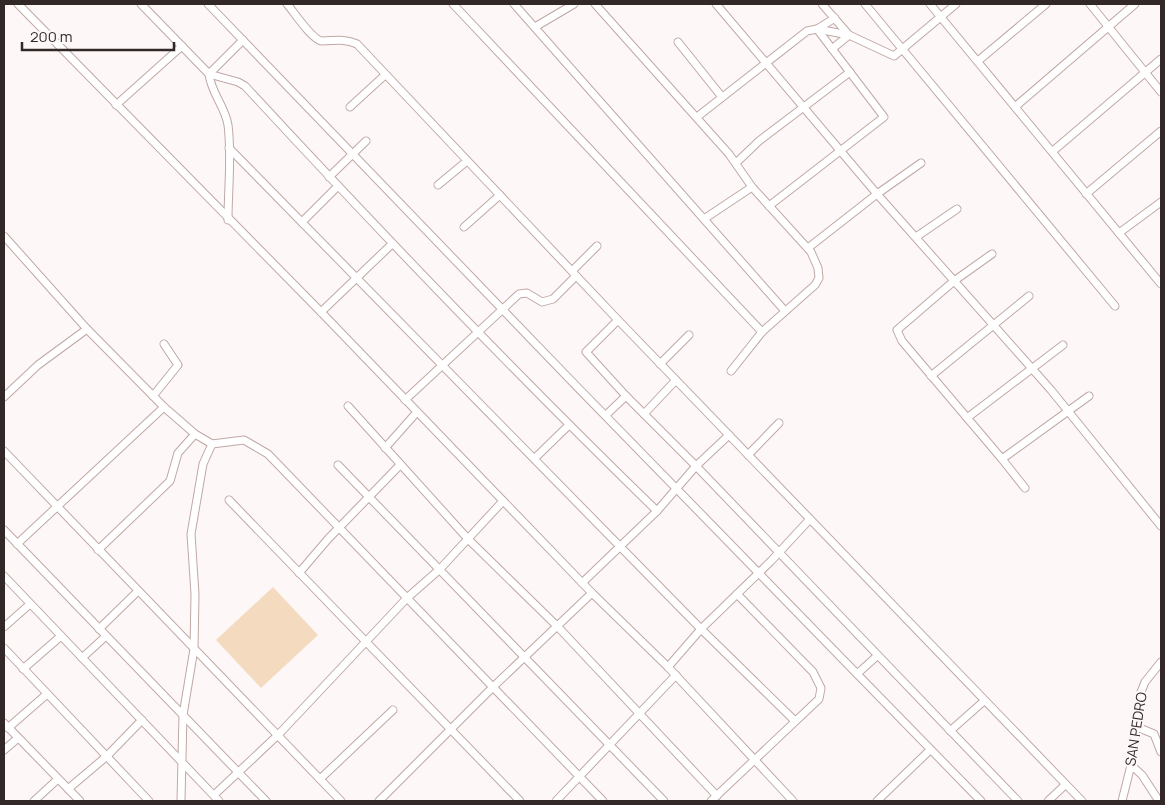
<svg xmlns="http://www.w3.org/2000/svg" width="1165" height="805" font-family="Manrope,sans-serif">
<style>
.green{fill:#f4dabe}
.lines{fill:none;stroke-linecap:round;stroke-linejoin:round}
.minor-casing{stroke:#c0a8a5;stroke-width:9}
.minor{stroke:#fff;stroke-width:7}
.labels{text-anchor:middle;stroke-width:4.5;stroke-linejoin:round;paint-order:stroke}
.street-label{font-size:14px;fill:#312827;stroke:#fdf8f7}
</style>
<rect width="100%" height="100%" fill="#fdf8f7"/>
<path class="green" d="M273,587l45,48 -57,53 -45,-48z"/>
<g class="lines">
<g class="minor-casing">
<g id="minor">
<path d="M18,4l303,308 271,281 76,74 125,134"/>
<path d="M141,4l68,70 29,8 7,4c134,145 271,288 412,425"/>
<path d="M208,4c256,267 514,533 773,797"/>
<path d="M287,4c7,8 25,36 35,37 13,0 21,-3 35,3l261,276"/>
<path d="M453,4l309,328"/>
<path d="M514,4l271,307"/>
<path d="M595,4l134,150 23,33 59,65 7,16 1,10 -4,7 -53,47 -31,39"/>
<path d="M716,4l161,190 174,196 110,136"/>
<path d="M822,4l27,31 45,21 62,-52"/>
<path d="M865,4l250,302"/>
<path d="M930,4l231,280"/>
<path d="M1090,4l71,88"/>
<path d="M535,27l39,-23"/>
<path d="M678,42l44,55"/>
<path d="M978,61l68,-57"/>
<path d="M209,74c2,19 16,32 19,51 4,31 0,64 0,95"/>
<path d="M209,74l34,-34"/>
<path d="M116,105l66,-59"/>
<path d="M1016,106l119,-102"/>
<path d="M350,107l35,-32"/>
<path d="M697,117l110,-86 10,-2 32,6 -17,14"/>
<path d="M229,148l472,481 94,92"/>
<path d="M1053,151l108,-92"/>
<path d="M736,163l23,-22 91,-69"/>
<path d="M329,177l37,-36"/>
<path d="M438,185l29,-24"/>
<path d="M1086,194l75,-63"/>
<path d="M769,206l115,-89 -67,-88 18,-11"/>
<path d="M704,219l48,-32"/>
<path d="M302,222l36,-36"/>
<path d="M464,227l36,-32"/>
<path d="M1119,233l42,-31"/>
<path d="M4,236l83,93 77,78 31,27 17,10 32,-4 24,14 335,347"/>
<path d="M916,237l41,-28"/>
<path d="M808,248l69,-54 44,-31"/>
<path d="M992,254l-38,27 -57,49 5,11 100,118 87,-63"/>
<path d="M572,271l25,-25"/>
<path d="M321,312l71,-68"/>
<path d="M660,364l29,-29"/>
<path d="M931,376l98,-80"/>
<path d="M153,396l25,-31 -14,-21"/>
<path d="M626,396l-40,-44 32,-32 464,481"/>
<path d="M4,397l34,-32 49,-36"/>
<path d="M405,400l114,-106 8,-1 15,9 11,-3 23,-23"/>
<path d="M348,406l120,133 90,88 159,169"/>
<path d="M644,414l32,-34"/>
<path d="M606,415l20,-19 70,70 322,335"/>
<path d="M967,418l96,-73"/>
<path d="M385,448l32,-36"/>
<path d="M4,451l337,350"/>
<path d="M748,455l31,-32"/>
<path d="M535,458l34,-33"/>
<path d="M1002,459l23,29"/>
<path d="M338,465l326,336"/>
<path d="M229,500l291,301"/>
<path d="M4,530l262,271"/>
<path d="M17,544l147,-137"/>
<path d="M98,550l72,-69 8,-28 17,-19"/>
<path d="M299,573l29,-34 72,-74"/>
<path d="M4,576l215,225"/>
<path d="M582,583l75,-72 39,-45 33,-31"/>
<path d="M4,627l26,-23"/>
<path d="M99,629l39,-38"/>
<path d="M4,648l145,153"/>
<path d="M82,658l24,-22"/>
<path d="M668,667l33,-38 70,-68 39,-42"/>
<path d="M23,669l38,-33"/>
<path d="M857,674l20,-18"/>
<path d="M4,723l76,78"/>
<path d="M1137,727l17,7 7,18"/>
<path d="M8,728l39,-34"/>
<path d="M950,731l34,-30"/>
<path d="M4,750l14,-12"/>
<path d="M1131,765l11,10 17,26"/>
<path d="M320,779l73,-69"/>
<path d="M68,789l39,-33 35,-36"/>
<path d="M214,795l65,-61 128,-136 33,-29 63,-68"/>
<path d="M34,801l24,-22"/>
<path d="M181,801l2,-86 11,-66 1,-55 -4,-60 12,-70 9,-20"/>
<path d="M379,801l114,-114 99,-94"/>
<path d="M556,801l120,-126"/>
<path d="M711,801l108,-102 2,-11 -8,-16 -76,-78"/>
<path d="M877,801l53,-51"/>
<path d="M1048,801l17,-16"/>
<path d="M1122,801l9,-36 10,-73 4,-10 16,-20"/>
</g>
</g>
<use href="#minor" class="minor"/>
</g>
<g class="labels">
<g class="street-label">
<text transform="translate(1136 729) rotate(-81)" y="5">SAN PEDRO</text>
</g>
</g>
<rect width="1165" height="805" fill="none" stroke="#312827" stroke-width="10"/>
<path d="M22 42v8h152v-8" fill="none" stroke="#312827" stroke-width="2.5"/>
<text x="30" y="42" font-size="15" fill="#312827" stroke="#fdf8f7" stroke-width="4" paint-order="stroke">200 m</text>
</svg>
